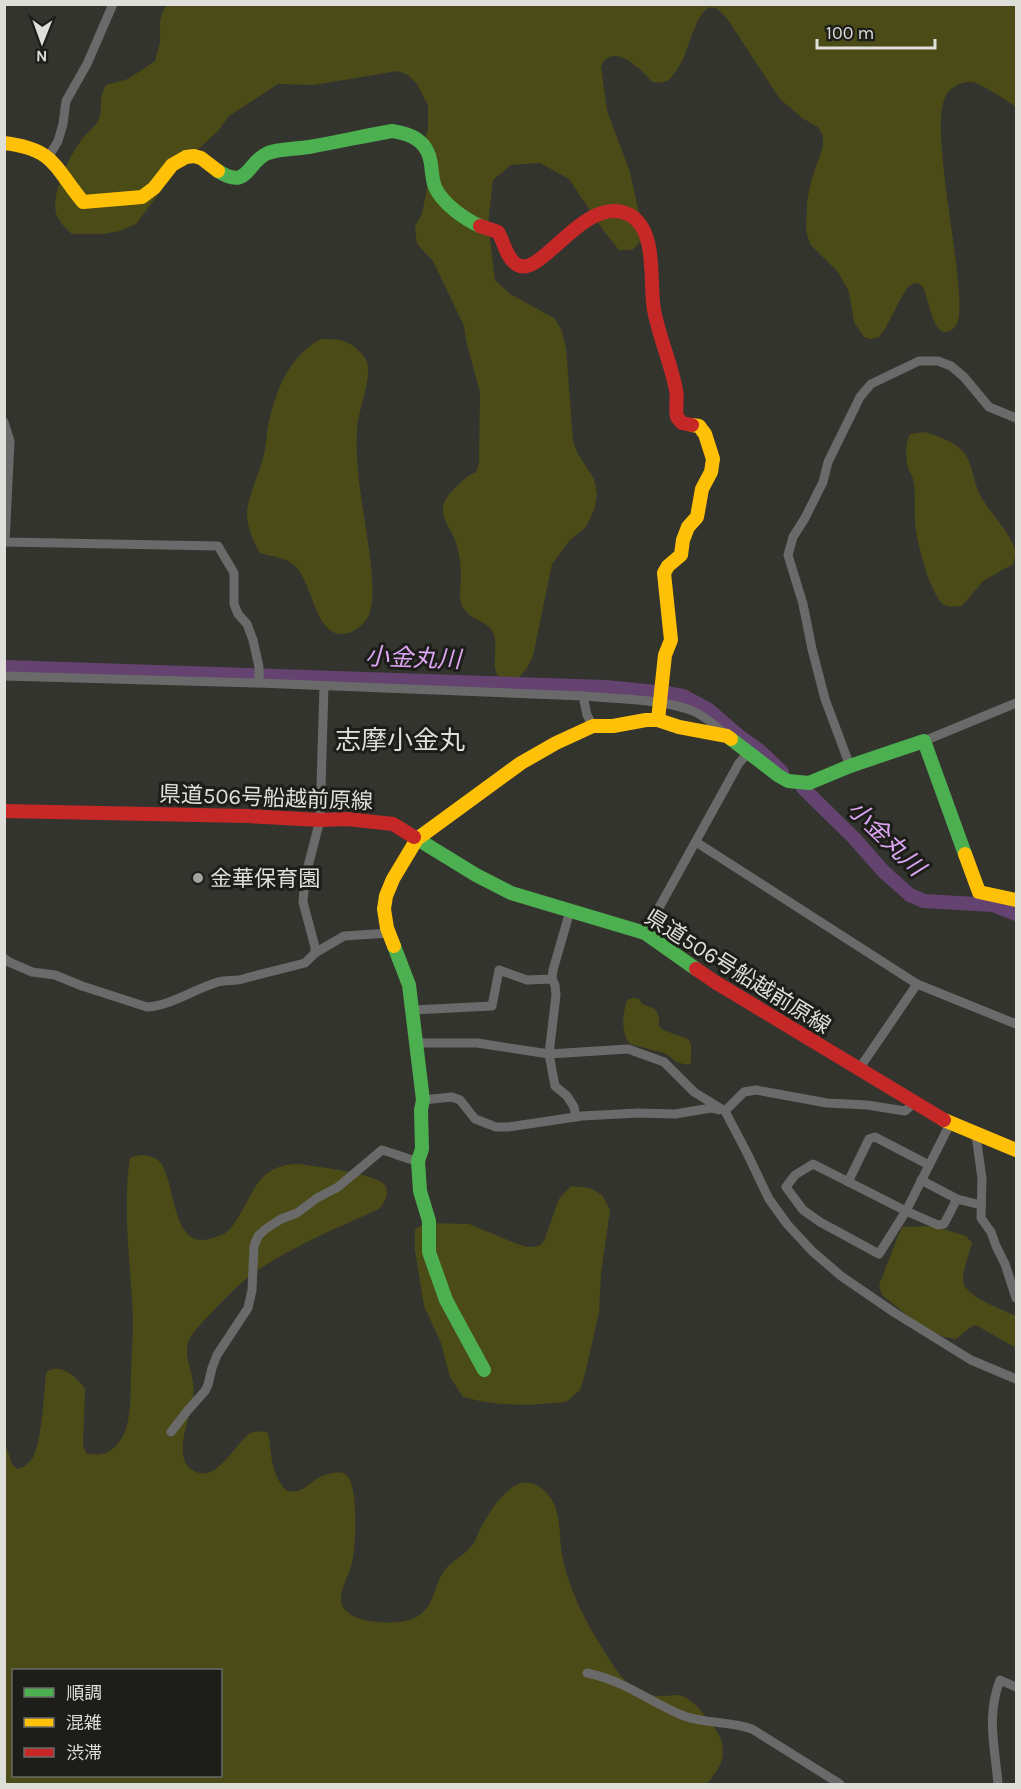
<svg xmlns="http://www.w3.org/2000/svg" width="1021" height="1789" font-family="Karla,'Noto Sans JP',sans-serif">
<style>
.green{fill:#4b4b18;fill-rule:evenodd}
.lines{fill:none;stroke-linecap:round;stroke-linejoin:round}
.river{stroke:#644370;stroke-width:14}
.street{stroke:#6b6a6a;stroke-width:9}
.fast{stroke:#4caf50;stroke-width:14}
.slow{stroke:#ffc107;stroke-width:14}
.jam{stroke:#c62828;stroke-width:14}
.poi-dot{fill:#a2a39c;stroke:#1d1d19;stroke-width:2}
.labels{text-anchor:middle;stroke-width:6;stroke-linejoin:round;paint-order:stroke}
.street-label{font-size:22px;fill:#dedfd8;stroke:#1d1d19}
.poi-label{font-size:22px;fill:#dedfd8;stroke:#1d1d19;text-anchor:start}
.water-label{font-size:24px;font-style:italic;fill:#dca6f3;stroke:#1d1d19}
.quarter-label{font-size:26px;fill:#dedfd8;stroke:#1d1d19}
</style>
<rect width="100%" height="100%" fill="#34342e"/>
<g class="green">
<path d="M167,5h849v102c-6,-5 -37,-24 -43,-25 -4,-1 -10,1 -14,2 -7,4 -12,7 -15,16 -15,42 29,209 11,227 -22,22 -26,-33 -33,-41 -3,-3 -4,-2 -8,-3l-7,5 -7,12 -15,29 -6,8 -9,2 -6,-2 -10,-15 -5,-30 -11,-20 -28,-28 -4,-14 1,-28 4,-21 12,-34v-11l-5,-9 -16,-9 -22,-19 -54,-82c-3,-2 -7,-8 -11,-9 -16,-8 -27,42 -32,51 -3,6 -9,15 -13,20 -6,4 -12,4 -18,3 -10,-13 -41,-42 -51,-15l6,44 23,61 13,60 -4,11 -7,7h-13l-16,-20 -34,-51 -29,-16 -29,2 -18,15 -5,44 7,56 15,14 44,24 8,13 4,17 7,93 5,13 16,25 3,15 -2,14 -9,19 -16,13 -18,24 -19,92 -6,12 -11,13 -18,-5c-7,-12 0,-27 -4,-41 -4,-14 -24,-15 -30,-26 -7,-13 -3,-18 -3,-31 0,-9 -1,-19 -3,-28 -5,-26 -29,-36 -4,-61 7,-7 13,-13 22,-17l3,-9 1,-71 -13,-47 -3,-19 -31,-65 -16,-17 -2,-18 7,-12 6,-31 -3,-44 3,-10v-24l-11,-21 -9,-9 -10,-4 -85,14 -35,-1 -49,32 -11,15 -39,36 -43,57 -16,7 -16,3h-32c-5,-5 -12,-11 -15,-18 -8,-20 13,-62 26,-78 5,-6 11,-10 15,-17 6,-12 -1,-21 8,-36l22,-6 27,-18c1,-6 4,-13 5,-19 1,-16 -3,-23 7,-37z"/>
<path d="M321,339c17,0 26,0 38,12 3,3 6,6 8,11 5,19 -9,47 -10,67 -2,33 4,68 9,100 3,22 11,65 3,86 -3,7 -13,16 -20,18 -34,10 -35,-50 -55,-68 -7,-7 -24,-9 -34,-12 -6,-11 -13,-25 -13,-39 0,-15 11,-37 15,-52 5,-15 4,-31 8,-45 8,-32 22,-63 51,-78z"/>
<path d="M924,432c14,4 32,10 41,22 7,10 9,28 14,39 11,21 30,37 37,59l-3,12 -30,17 -21,25c-6,0 -14,2 -19,-2 -14,-13 -27,-64 -28,-83 -1,-14 1,-29 -2,-42 -1,-4 -3,-5 -4,-9 -4,-11 -4,-26 1,-36z"/>
<path d="M634,998l5,1 3,5 13,5 4,8v9l4,4 25,9 3,6v18l-3,2 -12,-3 -7,-6 -5,-3 -34,-9c-10,-13 -7,-30 -3,-44z"/>
<path d="M143,1155c6,1 13,2 17,7 16,19 11,87 49,77 7,-2 16,-4 21,-10 24,-29 23,-65 69,-65 16,3 82,9 87,23 3,8 -2,16 -7,22 -40,18 -81,35 -118,59 -18,11 -33,28 -48,43 -8,9 -21,20 -25,32 -4,13 4,27 5,40 2,13 -1,23 -5,36 -4,16 -13,44 8,53 22,9 39,-28 53,-38 4,-3 13,-3 18,-2l2,4c2,19 3,41 18,55 4,0 9,1 13,-1 6,-2 10,-7 15,-10 7,-5 22,-10 30,-6 14,7 11,73 7,88 -2,12 -12,26 -11,39 3,23 51,24 68,19 26,-8 22,-29 35,-49 7,-10 19,-15 27,-24 4,-4 6,-11 8,-16 11,-19 35,-64 62,-43 22,16 17,43 21,67 7,36 24,68 44,99 7,11 14,24 25,31 11,7 20,12 34,11 5,0 12,-2 17,0 12,3 34,32 39,43 1,4 2,10 2,14 0,12 -10,22 -16,31h-702l-1,-344 8,24 5,5c6,-1 11,-5 15,-10 10,-15 12,-67 14,-86 12,-12 32,4 39,16l-2,56 3,8c19,5 31,-3 39,-22 7,-18 5,-39 6,-58 1,-25 3,-50 1,-74 -3,-47 -9,-94 -2,-141l5,-2zM14,1670h206v106h-206z"/>
<path d="M571,1186l19,2 12,7 8,15 -9,64 -2,38 -13,58 -6,20 -14,12 -38,3 -27,-1 -21,-3 -17,-4 -13,-20 -9,-34 -17,-37 -9,-56v-20l5,-4 11,-3 38,1 48,20 11,3 11,-1 5,-5 15,-42z"/>
<path d="M933,1226l33,10 6,7c-3,12 -9,25 -9,37 1,17 39,29 53,36v32l-40,-23 -4,1 -16,13 -12,-2 -22,-10 -40,-32 -3,-10c8,-19 14,-38 23,-58z"/>
</g>
<g class="lines">
<g class="river">
<path d="M4,667l602,20 60,6 17,3 26,14 30,26 21,15 22,21"/>
<path d="M803,788l51,50 30,34 26,23 14,6 69,4 23,9"/>
</g>
<g class="street">
<path d="M49,156l9,-15 5,-17 3,-23 21,-37 26,-60"/>
<path d="M4,422l6,19 -5,101 213,4 16,27v31l4,10 9,10 6,16 6,27v16"/>
<path d="M4,676l255,7 324,13 4,19 6,11"/>
<path d="M583,696c32,3 83,3 112,16 11,5 21,14 30,22"/>
<path d="M924,741l92,-38"/>
<path d="M850,766l-25,-67 -13,-50 -9,-45 -15,-49 5,-18 12,-19 18,-36 5,-20 32,-65 11,-13 48,-23h19l13,5 13,11 25,30 27,11"/>
<path d="M696,842l221,142 99,40"/>
<path d="M570,911l-17,59 -1,9 3,6 1,10 -7,59 6,32 12,10 7,11 2,10"/>
<path d="M645,933l94,-170 10,-11"/>
<path d="M315,953v-6l-12,-45 2,-24 15,-58 4,-134"/>
<path d="M4,958l5,4 23,10 23,3 27,11 65,21c26,-2 47,-18 71,-25 10,-3 19,0 28,-4l59,-15 10,-10 29,-17 45,-3"/>
<path d="M413,1010l79,-4 7,-36 28,10 25,-1"/>
<path d="M417,1043h60l72,11 79,-5 36,13 30,30 31,19 23,44 21,44 18,25 25,27 29,25 54,37 76,47 45,19"/>
<path d="M859,1069l58,-85"/>
<path d="M423,1100l29,-3 8,3 15,19 21,8h12l74,-11 56,-3 37,1 36,-6 8,2"/>
<path d="M725,1111l19,-19 12,-2 71,13 40,2 38,6 10,-9"/>
<path d="M950,1124l-44,87 32,14 6,-1 13,-25"/>
<path d="M976,1135l6,44 -1,39 10,14 5,14 9,18 11,34"/>
<path d="M813,1164l93,47 -27,43 -59,-32 -17,-12 -17,-23 9,-12z"/>
<path d="M921,1180l36,19 24,6"/>
<path d="M848,1182l21,-43 6,-2 54,28"/>
<path d="M171,1432l17,-22 17,-19 3,-6 4,-17 5,-13 31,-47 4,-18 2,-44 4,-10 9,-8 14,-9 16,-6 20,-15 21,-11 44,-37c12,3 23,9 36,11"/>
<path d="M587,1673c39,8 62,29 97,43 22,8 46,5 68,13l88,55"/>
<path d="M998,1784c-3,-38 -12,-67 2,-104l16,7"/>
</g>
<g class="fast">
<path d="M218,171c31,20 29,-10 50,-18 12,-4 28,-4 41,-6 28,-5 55,-11 83,-16 20,3 36,10 39,33 1,7 1,15 4,23 7,16 29,32 45,39"/>
<path d="M731,739l48,37 9,5 21,2 41,-17 74,-25 41,113"/>
<path d="M414,837l62,38 35,18 134,40 51,36"/>
<path d="M394,946l15,39 14,115 -2,10 1,39 -4,12 2,30 9,30v31l17,48 38,70"/>
</g>
<g class="slow">
<path d="M4,143c51,6 50,24 79,59l59,-5 12,-9 18,-23 14,-8 8,-1 7,2 17,13"/>
<path d="M658,720l7,-65 6,-15 -7,-67 4,-7 13,-11 2,-15 5,-13 9,-10 5,-28 9,-17 2,-13 -8,-25 -6,-8 -7,-1"/>
<path d="M965,854l14,38 37,8"/>
<path d="M394,946l-7,-18 -3,-19 2,-13 7,-17 24,-40 104,-76 35,-20 37,-17h20l33,-6h12l21,7 48,9 4,3"/>
<path d="M944,1120l72,30"/>
</g>
<g class="jam">
<path d="M480,226l18,6c6,10 8,25 18,32 25,18 68,-73 114,-49 28,16 19,68 24,95 5,27 17,53 22,80 2,9 -1,18 1,27l5,6 10,2"/>
<path d="M4,811l243,5 73,4 27,-1 46,5 21,13"/>
<path d="M696,969l19,13 229,138"/>
</g>
</g>
<circle class="poi-dot" cx="198" cy="878" r="6"/>
<g class="labels">
<g class="street-label">
<text transform="translate(266 797) rotate(2)" y="8">県道506号船越前原線</text>
<text transform="translate(738 971) rotate(32)" y="8">県道506号船越前原線</text>
</g>
<g class="poi-label">
<text x="210" y="886">金華保育園</text>
</g>
<g class="water-label">
<text transform="translate(413 658) rotate(2)" y="8">小金丸川</text>
<text transform="translate(886 838) rotate(44)" y="8">小金丸川</text>
</g>
<g class="quarter-label">
<text x="400" y="749">志摩小金丸</text>
</g>
</g>
<rect width="1021" height="1789" fill="none" stroke="#dedfd8" stroke-width="12"/>
<rect x="12" y="1669" width="210" height="108" fill="#1d1d19" stroke="#6a6b65" stroke-width="1.5"/>
<rect x="24" y="1688" width="30" height="9" fill="#4caf50" stroke="#6a6b65" stroke-width="1.5"/>
<text x="66" y="1699" font-size="18" fill="#dedfd8">順調</text>
<rect x="24" y="1718" width="30" height="9" fill="#ffc107" stroke="#6a6b65" stroke-width="1.5"/>
<text x="66" y="1729" font-size="18" fill="#dedfd8">混雑</text>
<rect x="24" y="1748" width="30" height="9" fill="#c62828" stroke="#6a6b65" stroke-width="1.5"/>
<text x="66" y="1759" font-size="18" fill="#dedfd8">渋滞</text>
<g transform="translate(42 42) rotate(181)" stroke="#1d1d19" stroke-width="4.5" paint-order="stroke">
<path d="M0-4.5L10 22L0 15L-10 22Z" fill="#dedfd8"/>
<text y="-9" font-size="16" font-weight="bold" text-anchor="middle" fill="#dedfd8">N</text>
</g>
<path d="M817 39v9h118v-9" fill="none" stroke="#dedfd8" stroke-width="3"/>
<text x="826" y="39" font-size="18" fill="#dedfd8" stroke="#1d1d19" stroke-width="4.5" paint-order="stroke">100 m</text>
</svg>
